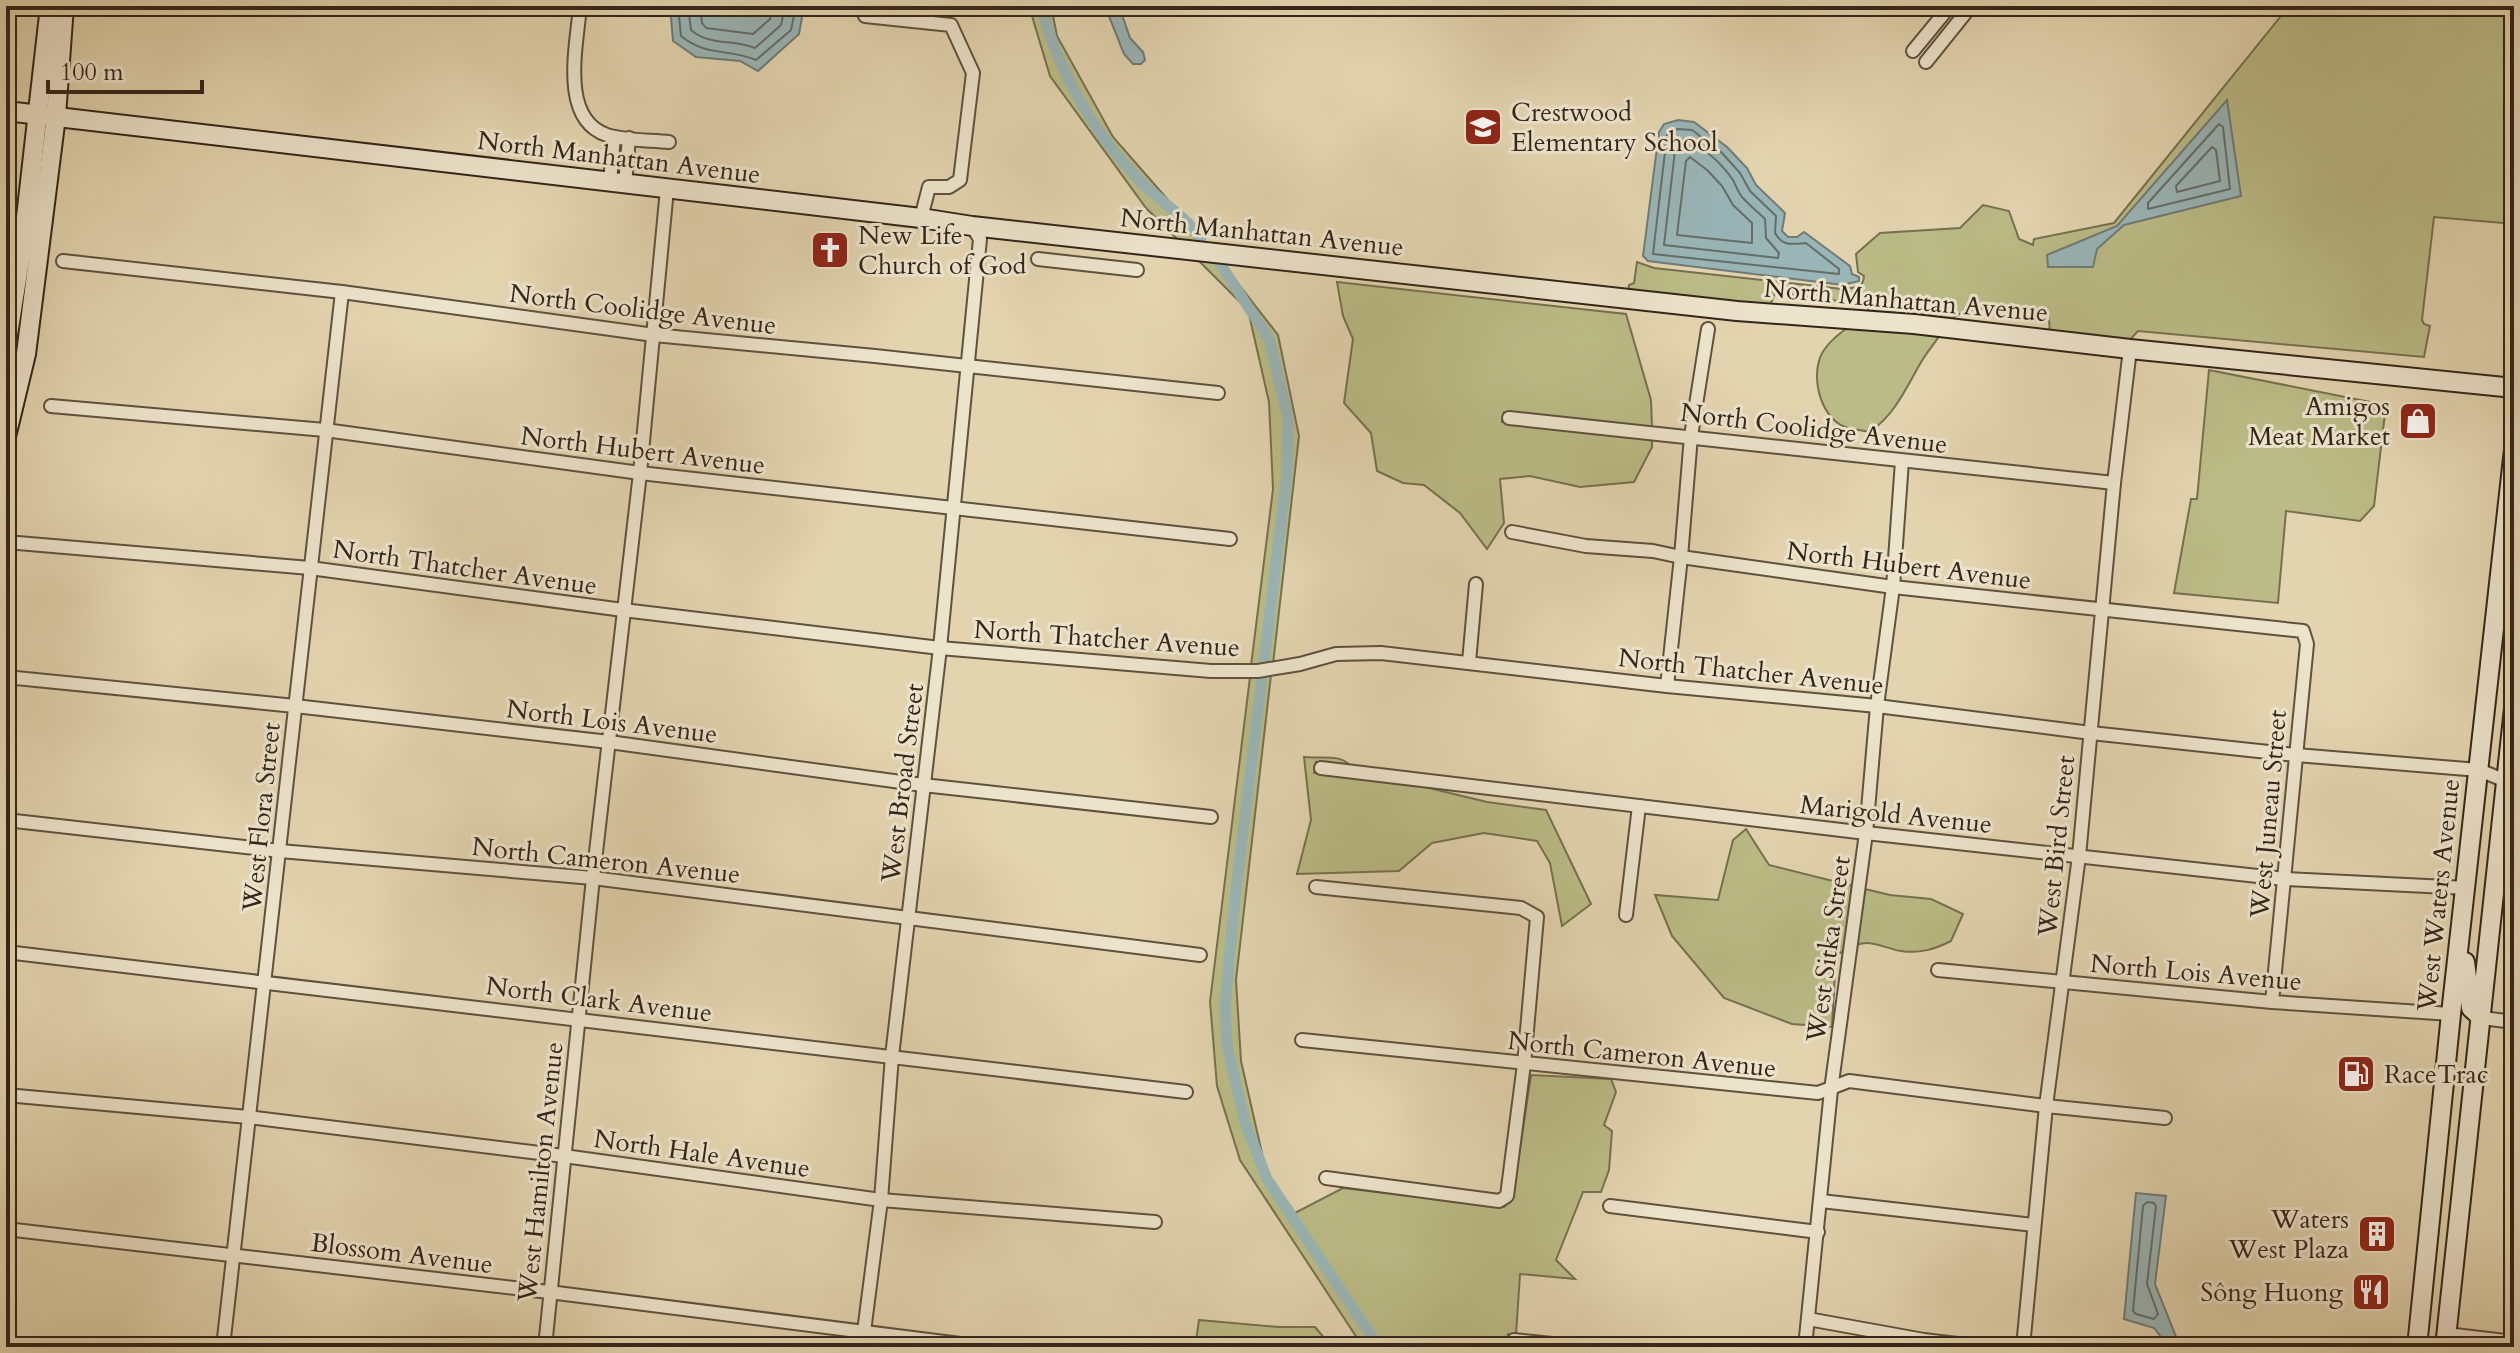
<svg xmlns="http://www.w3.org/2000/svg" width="2520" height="1353" font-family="Cardo,serif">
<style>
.green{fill:#babb86;stroke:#767050;stroke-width:2}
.water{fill:#99b5b6;stroke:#707b77;stroke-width:2}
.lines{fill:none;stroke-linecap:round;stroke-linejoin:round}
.shore{stroke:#666d68;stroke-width:2}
.canal{stroke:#99b5b6;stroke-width:11}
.street-casing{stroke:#5f513e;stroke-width:16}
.secondary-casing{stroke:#332519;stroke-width:22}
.street{stroke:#ece3cb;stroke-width:12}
.secondary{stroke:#ece3cb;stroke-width:18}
.labels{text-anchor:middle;stroke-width:6;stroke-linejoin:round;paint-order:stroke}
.poi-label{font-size:26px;fill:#332519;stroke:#ece3cb;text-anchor:start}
.street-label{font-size:26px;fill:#332519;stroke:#ece3cb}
</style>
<rect width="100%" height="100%" fill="#e2d4af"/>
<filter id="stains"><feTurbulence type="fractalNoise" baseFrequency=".0025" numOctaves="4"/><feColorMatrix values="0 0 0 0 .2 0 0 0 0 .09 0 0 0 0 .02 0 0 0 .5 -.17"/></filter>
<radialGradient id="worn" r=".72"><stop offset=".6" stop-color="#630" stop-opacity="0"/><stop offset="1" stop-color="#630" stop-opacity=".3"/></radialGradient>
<g class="green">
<path d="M1029,6h22l6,30 56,101 97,111 -28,-4 -36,-36 -96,-132z"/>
<path d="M2289,6h225v218l-80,-7 -12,103 2,4 6,2 -6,31 -286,-26 -11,12 -77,-9 -1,-15 -14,-1v-3c-26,-3 -66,-16 -86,7l-82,-7 2,-10 -94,-12 -6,15 -141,-16 1,-7 5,-2 3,-21 17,6 188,21c12,-2 21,1 22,-13l-6,-4 -2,-18 24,-21 80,-5 23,-23 26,6 10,28 14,6 1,-6 80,-16z"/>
<path d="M1194,256l25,3 59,76 21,101 -26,228 -22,2 22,-177 -4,-87 -21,-92z"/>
<path d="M1337,282l289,32 25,86 1,27 -148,-15 -2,10 150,15v10l-18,35 -54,5 -50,-11 -30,3 4,44 -17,26 -27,-36 -36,-28 -21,-2 -26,-12 -6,-38 -27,-30 9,-64 -10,-23z"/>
<path d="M1852,325l90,7c-7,11 -16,21 -22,32 -15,26 -25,50 -50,68 -8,-2 -18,-2 -25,-5 -26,-10 -36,-55 -21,-77 7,-10 18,-19 28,-25z"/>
<path d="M2209,370l177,35 -12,101 -14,15 -74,-10 -8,92 -104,-10 17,-94h6z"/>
<path d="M1271,675l-35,305 5,81 25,110 29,42 48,-25 161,19 9,-11 18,-121 80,4 5,13 -12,33 8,6 -3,39 -8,22h-18l-27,68 19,19 -55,-5 -4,61 -8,-1 -1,10 8,3h-152l-123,-187 -23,-74 -7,-84 40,-325z"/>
<path d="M1304,757c15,2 38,-4 47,10l-35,-5 -2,11 111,14 62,15 59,8 45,94 -29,22 -12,-63 -13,-22 -53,-8 -52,10 -33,28 -102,3 14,-54z"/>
<path d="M1746,829l23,36 84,21 -9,65 -8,4 -4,72 -40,-3 -68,-26 -52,-62 -17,-41 63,5 15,-60z"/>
<path d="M1865,889l25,6 41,4 32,15 -12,27c-16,8 -31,13 -50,10 -14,-2 -30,-12 -44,-6z"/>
<path d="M1199,1320l80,7h36l17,20h-137z"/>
</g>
<g class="water">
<path d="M670,6h134l-5,28 -41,37 -18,-10 -44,-4 -23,-16z"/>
<path d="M1105,6h14l11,32 13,14 2,8 -4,4h-8l-9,-10z"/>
<path d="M2227,100l14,96 -117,29 -27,24 -4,18h-45l-1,-12 70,-29z"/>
<path d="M1678,120l16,2 33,25 20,21 9,17 29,28 -3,18 6,6h9l7,-5 46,34 2,8 7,3v4l-16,4 -195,-24 -5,-5 16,-124 5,-8z"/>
<path d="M2136,1193l30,3 -11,88 22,55 11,8h-19l-15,-19 -30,-9z"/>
</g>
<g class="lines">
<g class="shore">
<path d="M678,6l3,30c26,21 46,12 75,24l35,-30 5,-24"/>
<path d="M688,6l3,24c18,16 42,9 64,18l26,-23 4,-19"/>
<path d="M700,6l2,17 4,5 47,6 17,-15 3,-13"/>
<path d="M2219,124l4,3 7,62 -82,20v-6z"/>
<path d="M1678,129l14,1 30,23 18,20 10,18 26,25 -1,17c8,14 17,11 31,10l33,26v5l-186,-20 14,-119 3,-4z"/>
<path d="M1679,139c19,1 44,26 54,41 3,6 5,12 9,17 7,8 16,15 23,22l1,19 13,15 -1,5 -114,-13 12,-103z"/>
<path d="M2212,147l4,3 4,31 -43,11 -1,-6z"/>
<path d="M1690,157l17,13 15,16 11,19 19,18v20l-75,-8 9,-74z"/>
<path d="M2147,1202l7,1 2,3 -9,78 11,30 -4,5 -18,-5 -3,-3 10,-105z"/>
</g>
<g class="canal">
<path d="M1041,6c17,65 53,129 101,177 18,18 43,33 59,55"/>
<path d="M1219,262l50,77 19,79 -1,55 -52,424 -10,108 2,41 18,76 22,57 112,168"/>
</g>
<g class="street-casing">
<g id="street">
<path d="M580,6c-3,39 -21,113 27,129 19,6 43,5 62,7"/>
<path d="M866,6l-1,10 86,9 22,48 -13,107 -11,7h-20l-8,31"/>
<path d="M1913,51l37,-45"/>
<path d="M1926,62l45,-56"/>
<path d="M610,182l4,-45"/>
<path d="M625,184l4,-46"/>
<path d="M1038,259l99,11"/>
<path d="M63,261l279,31 312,43 221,21 343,37"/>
<path d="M51,406l274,24 315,43 590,66"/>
<path d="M1509,418l605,65"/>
<path d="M1512,532l74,14 67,5 28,6 212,30 410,44 4,13 -35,358"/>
<path d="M18,543l292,25 313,42 317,38 271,23h47l42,-7 36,-10 45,-1 286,33 210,20 214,27 205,22 183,15 32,13"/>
<path d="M1469,662l7,-78"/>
<path d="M6,677l289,29 314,36 314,43 288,32"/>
<path d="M1667,686l14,-129 10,-121 17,-107"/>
<path d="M1321,768l545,65 419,46 182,9"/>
<path d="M6,820l274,31 313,27 607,77"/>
<path d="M1316,887l205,21 16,9 -13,147 -17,132 -8,5 -173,-23"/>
<path d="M1626,915l13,-109"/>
<path d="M6,952l1180,140"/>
<path d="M1938,970l334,32 179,12"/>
<path d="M2482,1018l32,4"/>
<path d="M1302,1040l516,53 31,-12 197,25 119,12"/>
<path d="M6,1095l242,22 316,39 317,44 274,22"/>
<path d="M1821,1201l213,24"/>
<path d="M1610,1206l208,26"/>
<path d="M6,1229l543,63 435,55"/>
<path d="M1808,1319l116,21 58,7"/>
<path d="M2446,1334l68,8"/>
<path d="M1514,1340l66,7"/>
<path d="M223,1347l119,-1055"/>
<path d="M545,1347l48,-469 47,-405 27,-284"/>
<path d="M862,1347l19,-147 11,-144 48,-408 40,-409 -8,-13"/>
<path d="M1805,1347l26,-257 35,-257 11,-127 16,-119 9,-126"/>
<path d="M2023,1347l23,-241 33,-250 35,-373 16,-134"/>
</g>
</g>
<g class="secondary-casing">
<g id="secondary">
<path d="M6,111l915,107 51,8 765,85 177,13 216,25 384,39"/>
<path d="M6,347l18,-112 26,-229"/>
<path d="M6,437l20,-83 30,-238 8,-110"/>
<path d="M2465,962l6,46 11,10"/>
<path d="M2417,1347l34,-333 63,-565"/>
<path d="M2445,1347l69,-639"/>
</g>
</g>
<use href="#street" class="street"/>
<use href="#secondary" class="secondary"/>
</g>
<defs>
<g id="school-square" transform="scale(2)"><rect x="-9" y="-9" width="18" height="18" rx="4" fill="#8f2418" stroke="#ece3cb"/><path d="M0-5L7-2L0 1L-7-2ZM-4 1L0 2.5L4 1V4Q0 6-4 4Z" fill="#fff"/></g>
<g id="church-square" transform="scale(2)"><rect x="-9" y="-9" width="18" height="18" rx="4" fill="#8f2418" stroke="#ece3cb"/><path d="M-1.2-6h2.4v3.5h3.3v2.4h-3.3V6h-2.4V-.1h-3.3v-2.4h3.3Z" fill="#fff"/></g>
<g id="shop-square" transform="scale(2)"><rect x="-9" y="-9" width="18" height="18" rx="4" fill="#8f2418" stroke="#ece3cb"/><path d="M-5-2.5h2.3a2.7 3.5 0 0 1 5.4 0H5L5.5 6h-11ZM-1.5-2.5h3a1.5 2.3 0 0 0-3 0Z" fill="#fff"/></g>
<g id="fuel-square" transform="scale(2)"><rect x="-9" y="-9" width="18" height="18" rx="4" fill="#8f2418" stroke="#ece3cb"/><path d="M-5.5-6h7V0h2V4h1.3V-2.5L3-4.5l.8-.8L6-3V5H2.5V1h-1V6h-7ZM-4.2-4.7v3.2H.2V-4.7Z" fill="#fff"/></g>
<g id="building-square" transform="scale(2)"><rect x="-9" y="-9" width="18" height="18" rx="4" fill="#8f2418" stroke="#ece3cb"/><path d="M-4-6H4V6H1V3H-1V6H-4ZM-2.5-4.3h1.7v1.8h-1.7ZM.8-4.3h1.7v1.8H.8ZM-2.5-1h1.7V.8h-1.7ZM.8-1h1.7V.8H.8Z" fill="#fff"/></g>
<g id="restaurant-square" transform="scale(2)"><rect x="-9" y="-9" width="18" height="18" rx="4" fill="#8f2418" stroke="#ece3cb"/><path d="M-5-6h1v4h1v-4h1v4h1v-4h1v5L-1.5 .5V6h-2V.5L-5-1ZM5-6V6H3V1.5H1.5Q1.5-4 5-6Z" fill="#fff"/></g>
</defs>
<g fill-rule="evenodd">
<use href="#school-square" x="1483" y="127"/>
<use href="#church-square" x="830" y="250"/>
<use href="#shop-square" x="2418" y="421"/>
<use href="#fuel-square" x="2356" y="1074"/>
<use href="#building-square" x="2377" y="1234"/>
<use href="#restaurant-square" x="2371" y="1292"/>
</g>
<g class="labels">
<g class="poi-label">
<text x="1511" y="121">Crestwood<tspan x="1511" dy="30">Elementary School</tspan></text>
<text x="858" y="244">New Life<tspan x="858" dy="30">Church of God</tspan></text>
<text x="2390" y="415" text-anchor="end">Amigos<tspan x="2390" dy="30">Meat Market</tspan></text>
<text x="2384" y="1083">RaceTrac</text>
<text x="2349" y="1228" text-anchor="end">Waters<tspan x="2349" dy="30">West Plaza</tspan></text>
<text x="2343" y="1301" text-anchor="end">Sông Huong</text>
</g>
<g class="street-label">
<text transform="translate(619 157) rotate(7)" y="9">North Manhattan Avenue</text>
<text transform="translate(1262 232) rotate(6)" y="9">North Manhattan Avenue</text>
<text transform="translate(1906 300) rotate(5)" y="9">North Manhattan Avenue</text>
<text transform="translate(643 309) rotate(7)" y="9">North Coolidge Avenue</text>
<text transform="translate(1814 428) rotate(7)" y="9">North Coolidge Avenue</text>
<text transform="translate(643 450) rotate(7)" y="9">North Hubert Avenue</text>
<text transform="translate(1909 565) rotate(7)" y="9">North Hubert Avenue</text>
<text transform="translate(465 567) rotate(8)" y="9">North Thatcher Avenue</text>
<text transform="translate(1107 638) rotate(4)" y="9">North Thatcher Avenue</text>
<text transform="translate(1751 671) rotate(6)" y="9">North Thatcher Avenue</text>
<text transform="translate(612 721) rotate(7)" y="9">North Lois Avenue</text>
<text transform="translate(902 783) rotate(-83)" y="9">West Broad Street</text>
<text transform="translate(1896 814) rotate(6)" y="9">Marigold Avenue</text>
<text transform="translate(2268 814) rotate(-85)" y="9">West Juneau Street</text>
<text transform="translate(261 817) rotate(-84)" y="9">West Flora Street</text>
<text transform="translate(2056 846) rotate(-84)" y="9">West Bird Street</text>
<text transform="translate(606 860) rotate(6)" y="9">North Cameron Avenue</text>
<text transform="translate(2438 895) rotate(-84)" y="9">West Waters Avenue</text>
<text transform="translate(1828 949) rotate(-82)" y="9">West Sitka Street</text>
<text transform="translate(2196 972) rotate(5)" y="9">North Lois Avenue</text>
<text transform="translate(599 999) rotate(7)" y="9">North Clark Avenue</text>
<text transform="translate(1642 1054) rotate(6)" y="9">North Cameron Avenue</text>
<text transform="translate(702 1153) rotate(8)" y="9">North Hale Avenue</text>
<text transform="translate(540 1172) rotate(-84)" y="9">West Hamilton Avenue</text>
<text transform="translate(402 1253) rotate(7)" y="9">Blossom Avenue</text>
</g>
</g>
<rect width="2520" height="1353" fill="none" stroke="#e2d4af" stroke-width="32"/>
<rect x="8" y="8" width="2504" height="1337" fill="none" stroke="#332519" stroke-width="4"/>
<rect x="16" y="16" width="2488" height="1321" fill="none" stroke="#332519" stroke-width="2"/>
<path d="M48 80v12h154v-12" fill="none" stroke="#332519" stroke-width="4"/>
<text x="60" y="80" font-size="24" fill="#332519" stroke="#ece3cb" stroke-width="6" paint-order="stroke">100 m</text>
<rect width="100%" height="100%" filter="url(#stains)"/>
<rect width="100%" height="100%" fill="url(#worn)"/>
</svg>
